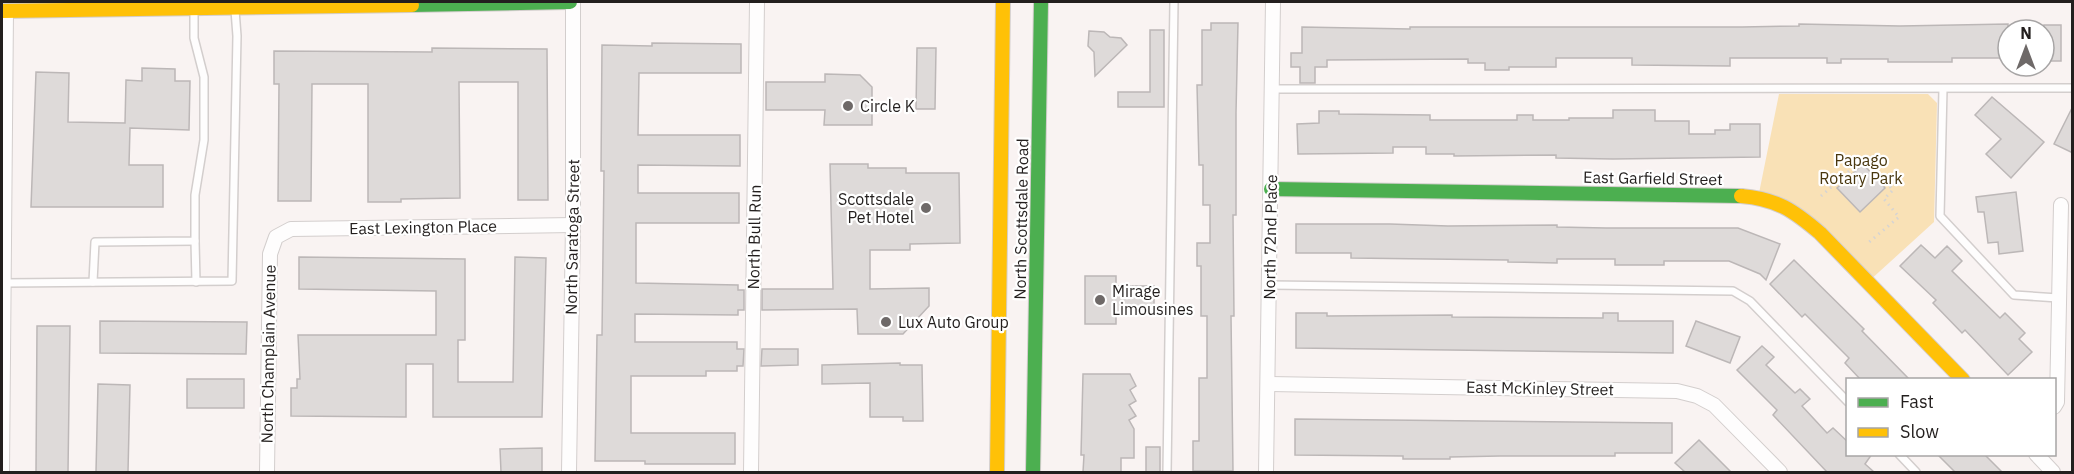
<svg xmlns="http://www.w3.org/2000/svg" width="2074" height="474" font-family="'IBM Plex Sans',sans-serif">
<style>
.green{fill:#f9e1b6}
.building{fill:#dedad9;stroke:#bcb7b7;stroke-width:1.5}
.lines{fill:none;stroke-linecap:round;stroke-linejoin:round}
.lane-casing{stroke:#d3cecd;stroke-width:10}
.street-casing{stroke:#d3cecd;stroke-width:16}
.fast-casing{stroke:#d3cecd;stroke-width:16}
.slow-casing{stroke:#d3cecd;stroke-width:16}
.path{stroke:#d6d4d3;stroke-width:3;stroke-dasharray:1.5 4.5;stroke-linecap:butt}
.lane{stroke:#fefdfd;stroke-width:7}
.street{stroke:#fefdfd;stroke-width:14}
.fast{stroke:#4caf50;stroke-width:14}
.slow{stroke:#ffc107;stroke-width:14}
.poi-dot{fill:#6e6968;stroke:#fff;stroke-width:2}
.labels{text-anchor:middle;stroke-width:4.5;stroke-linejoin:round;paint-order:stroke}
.poi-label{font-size:16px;fill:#231f1e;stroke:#fff;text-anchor:start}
.park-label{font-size:16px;fill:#49370e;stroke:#fff}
.street-label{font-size:16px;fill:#231f1e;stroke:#fff}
</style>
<rect width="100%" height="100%" fill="#f9f3f2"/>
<path class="green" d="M1779,94h149l9,9 -3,119 -66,60 -48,-51 -62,-33z"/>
<g class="building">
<path d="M1211,23h27l-2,90v102h-3l1,101h-3l2,155h-40v-30h6v-63h8v-62h-6v-50h-4v-23h13v-38h-7v-40h-4l-2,-80h5v-55h9z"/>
<path d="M1799,24l101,2 108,-2v34h-56v4h-64v-3h-47v4h-14v-5h-97v8l-98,-1v-7h-76v9h-47v3h-24v-7h-17v-4l-141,1v7h-12v16h-15v-16h-9v-14h11v-26l108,2v-2h332l57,-1z"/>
<rect x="2044" y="25" width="17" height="36"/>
<path d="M1150,30h14v77h-46v-15h32z"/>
<path d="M1089,31l15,1 6,5 11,1 6,7 -32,31 -1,-24 -6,-6z"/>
<path d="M652,43l89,1v29h-102l-1,62h102v31l-102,-1v28h101v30h-103v60l102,2v5h6v20h-6v5l-103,-1v28h102v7h7l-1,17h-6v5h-31v5h-75v57h104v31h-90v-3h-50l2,-126h5l2,-164h-3l1,-126 50,1z"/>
<path d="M432,48l115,1 1,151h-30v-118h-59l1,116 -59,1v3h-33v-118h-56l-1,117h-33l1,-117h-5v-33l158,1z"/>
<path d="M917,48h19l-1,61h-19z"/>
<path d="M142,68l33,1v12h15l-1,49 -59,-2 -1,37h34v42h-132l5,-135 33,1 -1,49 57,1 1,-43 16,1z"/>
<path d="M825,74l35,1 12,12v38h-48l1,-15h-59v-28h59z"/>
<path d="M1992,97l52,45 -33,36 -25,-24 15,-15 -26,-24z"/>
<path d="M2073,106v47l-19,-9z"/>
<path d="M1613,110h42v11h34v13h26v-4h15v-6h30v33l-147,2 -57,-1v-3l-102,1v-2h-28v-7h-33v6l-95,1 -1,-30 22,-1v-12h20v3l91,1v5h87v-5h16v5h36v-2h44z"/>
<path d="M830,164h38v4h38v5h53l1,70 -50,1v6h-40v39l59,-1v18l-26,28h-45l-1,-25 -95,1v-21h71z"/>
<path d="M1863,164l22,24 -25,24 -23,-24z"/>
<path d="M2016,192l7,59 -24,3 -1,-12 -10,1 -4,-31h-6l-2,-15z"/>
<path d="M1296,224h94l58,2 109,-1v2l49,1h132l42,16 -14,36 -6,-6 -31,-13h-65v4h-49v-6h-58v4l-49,-1v-2l-157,-2v-5h-55z"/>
<path d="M1921,245l14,13 12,-12 15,15 -10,10 48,47 5,-5 20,20 -6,6 13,13 -24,23 -43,-45 -3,3 -29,-30 3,-3 -36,-34z"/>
<path d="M299,257l166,2v81h-7v42h55l2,-125 31,1 -4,159h-109v-53h-27v53l-115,-1v-28h6v-9h3l-2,-44h138v-44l-137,-2z"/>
<path d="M1794,260l70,69 -2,2 48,49h-49l-16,-17 4,-5 -44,-44 -3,3 -32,-33z"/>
<path d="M1085,276h31v10h38v27h-38v11h-31z"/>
<path d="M1296,313h31v3l125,-1v2l151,1v-5h15v8h55v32l-377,-5z"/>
<path d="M100,321l147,1 -1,32 -146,-1z"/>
<path d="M1696,321l44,16 -10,26 -44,-17z"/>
<path d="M37,326h33l-2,146h-32z"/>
<path d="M1762,346l12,11 -8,8 29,28 5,-4 10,10 -8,7 25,27 6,-5 15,14v12h24l-7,10 9,8h-47l-54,-57 4,-5 -40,-40z"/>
<path d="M762,349h36v16l-37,1z"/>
<path d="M900,363v2h22l1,56h-20v-4h-33v-34l-48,1v-19z"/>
<path d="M1083,374h47l6,12 -6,4 6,11 -7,4 7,11 -7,4 5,9v29h-13v14h-38l1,-17h-3z"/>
<rect x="187" y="379" width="57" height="29"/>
<path d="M98,384l32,1 -2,87h-32z"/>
<path d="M1295,419l377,4v30h-57v3h-115l-50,1v2h-47v-3l-108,-1z"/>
<path d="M1699,440l32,32h-46l-10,-9z"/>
<rect x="1146" y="447" width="14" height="25"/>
<path d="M542,448v24h-41l-1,-23z"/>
<path d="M1937,454h47l18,18h-47z"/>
</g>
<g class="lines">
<g class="lane-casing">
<g id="lane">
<path d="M1272,89l800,-1"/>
<path d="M1943,89l-3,127 74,79 44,3"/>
<path d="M195,241l1,41"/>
<path d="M93,282l2,-40 100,-1v-46l9,-55v-63l-10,-39v-28"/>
<path d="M5,283l227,-2 5,-245 -2,-26"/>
<path d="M1269,285l464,6 17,10 98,101"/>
<path d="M1899,454l17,18"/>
<path d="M1167,472l7,-470"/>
</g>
</g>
<g class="street-casing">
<g id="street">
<path d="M1268,384l409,7 20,5 17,9 66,67"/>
<path d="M2054,407l3,-5 4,-197"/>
<path d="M2036,454l17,18"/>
<path d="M2,472l4,-461"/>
<path d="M267,472l3,-218 6,-17 15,-8 282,-4"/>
<path d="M569,472l4,-247v-223"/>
<path d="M751,472l6,-470"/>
<path d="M1266,472l7,-470"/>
</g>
</g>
<g class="fast-casing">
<g id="fast">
<path d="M412,5l158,-3"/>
<path d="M1271,189l470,7"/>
<path d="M1033,472l8,-470"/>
</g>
</g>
<g class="slow-casing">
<g id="slow">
<path d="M2,11l410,-6"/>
<path d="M1741,196c36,3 52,14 79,37l143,147"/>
<path d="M997,472l6,-470"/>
</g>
</g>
<path class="path" d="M1821,196l43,-38 29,32 -9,9 15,18 -31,26"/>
<use href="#lane" class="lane"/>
<use href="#street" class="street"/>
<use href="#fast" class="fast"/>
<use href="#slow" class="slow"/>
</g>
<g class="poi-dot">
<circle cx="848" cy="106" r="6"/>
<circle cx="926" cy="208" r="6"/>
<circle cx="1100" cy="300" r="6"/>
<circle cx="886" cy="322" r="6"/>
</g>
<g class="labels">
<g class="poi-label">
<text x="860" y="112">Circle K</text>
<text x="914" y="205" text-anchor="end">Scottsdale<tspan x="914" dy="18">Pet Hotel</tspan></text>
<text x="1112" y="297">Mirage<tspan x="1112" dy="18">Limousines</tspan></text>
<text x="898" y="328">Lux Auto Group</text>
</g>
<g class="park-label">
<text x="1861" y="166">Papago<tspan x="1861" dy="18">Rotary Park</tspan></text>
</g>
<g class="street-label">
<text transform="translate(1653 178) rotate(1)" y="6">East Garfield Street</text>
<text transform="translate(1021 219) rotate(-89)" y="6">North Scottsdale Road</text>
<text transform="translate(423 227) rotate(-1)" y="6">East Lexington Place</text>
<text transform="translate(572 237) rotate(-89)" y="6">North Saratoga Street</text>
<text transform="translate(754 237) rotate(-89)" y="6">North Bull Run</text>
<text transform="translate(1270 237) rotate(-89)" y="6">North 72nd Place</text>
<text transform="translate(268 354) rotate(-89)" y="6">North Champlain Avenue</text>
<text transform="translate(1540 388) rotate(1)" y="6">East McKinley Street</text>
</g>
</g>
<rect width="2074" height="474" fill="none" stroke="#231f1e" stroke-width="6"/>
<rect x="1846" y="378" width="210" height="78" fill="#ffffff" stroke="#a7a5a5" stroke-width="1.5"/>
<rect x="1858" y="398" width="30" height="9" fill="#4caf50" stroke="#a7a5a5" stroke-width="1.5"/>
<text x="1900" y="408" font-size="18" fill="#231f1e">Fast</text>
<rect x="1858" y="428" width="30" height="9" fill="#ffc107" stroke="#a7a5a5" stroke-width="1.5"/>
<text x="1900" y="438" font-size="18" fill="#231f1e">Slow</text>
<g transform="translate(2026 48)"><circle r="28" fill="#ffffff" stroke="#a7a5a5" stroke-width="1.5"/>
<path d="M0-4.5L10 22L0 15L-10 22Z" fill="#6e6968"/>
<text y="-9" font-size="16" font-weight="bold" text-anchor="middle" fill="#231f1e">N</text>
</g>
</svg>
